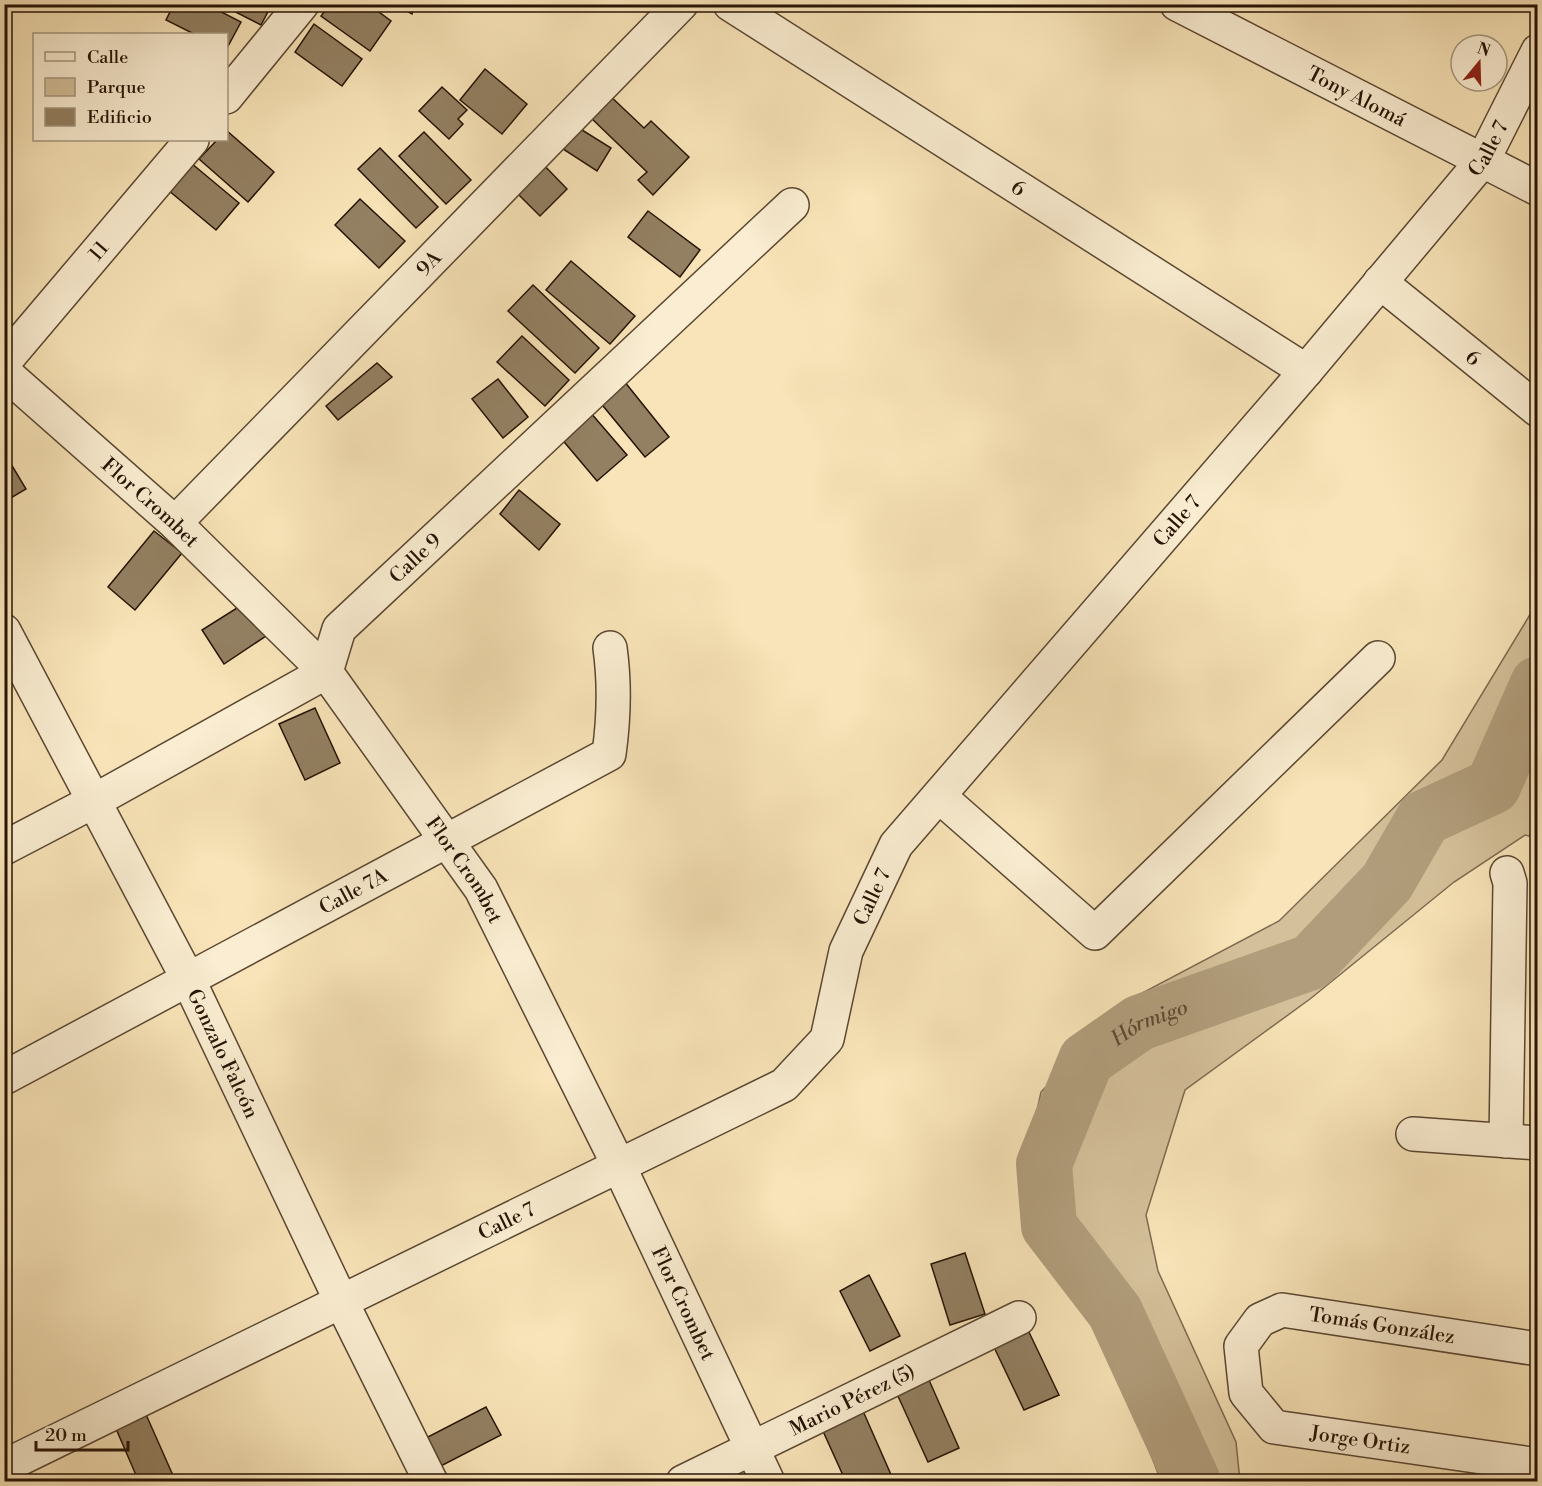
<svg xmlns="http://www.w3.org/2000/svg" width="1542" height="1486" font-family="'Libre Bodoni',serif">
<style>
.green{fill:#d4c09a;stroke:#7d6a50;stroke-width:1.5}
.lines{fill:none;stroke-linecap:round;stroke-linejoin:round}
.river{stroke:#b19d7b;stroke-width:56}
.building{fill:#938062;stroke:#261305;stroke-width:1.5}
.minor-casing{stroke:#5a4732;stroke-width:36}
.minor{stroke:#faedd1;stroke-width:33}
.labels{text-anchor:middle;stroke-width:4.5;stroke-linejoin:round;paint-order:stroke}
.street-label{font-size:20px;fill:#261305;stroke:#faedd1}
.water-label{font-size:21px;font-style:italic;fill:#5e4a34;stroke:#faedd1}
</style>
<rect width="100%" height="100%" fill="#f8e4b8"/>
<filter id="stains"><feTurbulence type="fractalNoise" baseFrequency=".00333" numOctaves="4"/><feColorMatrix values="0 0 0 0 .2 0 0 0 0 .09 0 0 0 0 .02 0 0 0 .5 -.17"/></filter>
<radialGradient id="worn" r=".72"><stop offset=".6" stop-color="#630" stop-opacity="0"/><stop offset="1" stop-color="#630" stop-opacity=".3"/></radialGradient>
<path class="green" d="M1537,603v235l-12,-3 -71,47 -144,117 -125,91 -39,125 12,56 78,171 4,39h-79l-50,-130 -72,-118 -19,-45 21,-96 84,-90 154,-81 163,-161z"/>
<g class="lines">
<path class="river" id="s1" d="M1193,1482l-78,-170 -66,-86 -5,-62 42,-104 53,-37 172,-61 76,-80 37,-64 69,-32 45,-102"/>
</g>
<g class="building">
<path d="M174,4h32l35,18 -15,28v-16h-32l-28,-14z"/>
<path d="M220,4h52l-11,21z"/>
<path d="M330,4h38l23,17 -21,30 -49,-35z"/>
<path d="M394,4h22l-4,10z"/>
<path d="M314,24l48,35 -20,27 -47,-34z"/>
<path d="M485,69l42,35 -25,30 -42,-34z"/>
<path d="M442,87l25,23 -9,9 5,5 -14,15 -30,-28z"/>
<path d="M607,93l37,35 7,-7 38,36 -36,38 -15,-15 9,-8 -60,-58z"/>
<path d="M574,125l37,23 -14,23 -37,-24z"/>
<path d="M226,130l48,42 -26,30 -49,-43 18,-19h9z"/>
<path d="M424,132l47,48 -25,24 -47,-48z"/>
<path d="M380,148l58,59 -22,21 -58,-59z"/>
<path d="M538,159l29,30 -27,27 -30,-30z"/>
<path d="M191,163l48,40 -23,27 -48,-40z"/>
<path d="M360,199l45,42 -26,27 -44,-43z"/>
<path d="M648,211l52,39 -20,27 -52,-40z"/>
<path d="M571,261l64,55 -25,28 -64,-54z"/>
<path d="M533,285l66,63 -24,25 -67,-62z"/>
<path d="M522,336l47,44 -24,26 -48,-44z"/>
<path d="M377,363l15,14 -54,43 -12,-14z"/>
<path d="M498,379l30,38 -25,21 -31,-39z"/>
<path d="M624,381l45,56 -24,20 -46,-56z"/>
<path d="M590,412l37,43 -30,26 -37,-44z"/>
<path d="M8,459l18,30 -22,13v-41z"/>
<path d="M519,490l41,34 -21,26 -39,-36z"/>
<path d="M154,531l28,22 -47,57 -27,-23z"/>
<path d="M248,601l21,33 -45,30 -22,-34z"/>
<path d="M315,708l25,55 -35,17 -26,-56z"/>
<path d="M965,1253l20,61 -35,11 -19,-61z"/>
<path d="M869,1275l31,61 -30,15 -30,-60z"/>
<path d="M1027,1328l32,67 -35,15 -32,-67z"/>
<path d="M929,1380l30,68 -31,14 -31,-68z"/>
<path d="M486,1407l15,28 -66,34 -15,-28z"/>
<path d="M144,1410l31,70 -3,2h-33l-25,-58z"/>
<path d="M863,1411l29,66 -10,5h-36l-24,-53z"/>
</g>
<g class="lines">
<g class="minor-casing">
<g id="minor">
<path id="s2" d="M730,4l576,367"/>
<path id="s3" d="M1177,4l361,185"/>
<path d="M226,97l76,-93"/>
<path id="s4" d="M1380,282l158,128"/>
<path id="s5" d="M4,362l188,-222"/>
<path id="s6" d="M4,372l171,151 151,149 155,217 138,277 149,316"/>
<path id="s7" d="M175,523l506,-519"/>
<path id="s8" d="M4,631l185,350 152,320 90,181"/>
<path d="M939,796l156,137 283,-275"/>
<path id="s9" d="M4,848l90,-47 232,-129 13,-43 453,-424"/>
<path id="s10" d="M4,1078l605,-324c5,-36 6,-70 1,-106"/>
<path d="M1413,1134l125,9"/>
<path d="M1506,1141l4,-258 -3,-10"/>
<path id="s11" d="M1538,1349l-256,-39 -22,10 -19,26 5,47 28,34 264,38"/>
<path id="s12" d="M5,1466l779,-381 43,-46 19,-88 50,-106 410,-474 177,-211 55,-109"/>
<path id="s13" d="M683,1482l336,-164"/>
</g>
</g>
<use href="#minor" class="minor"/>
</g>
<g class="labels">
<g class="street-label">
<text dy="7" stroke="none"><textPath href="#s3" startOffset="202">Tony Alomá</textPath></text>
<text dy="7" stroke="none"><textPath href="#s12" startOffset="2052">Calle 7</textPath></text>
<text dy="7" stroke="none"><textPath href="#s2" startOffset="342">6</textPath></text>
<text dy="7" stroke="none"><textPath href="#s5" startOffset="146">11</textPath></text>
<text dy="7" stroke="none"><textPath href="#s7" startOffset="363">9A</textPath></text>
<text dy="7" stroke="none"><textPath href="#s4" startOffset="120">6</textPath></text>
<text dy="7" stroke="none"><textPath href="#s6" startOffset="196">Flor Crombet</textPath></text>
<text dy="7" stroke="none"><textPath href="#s12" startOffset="1566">Calle 7</textPath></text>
<text dy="7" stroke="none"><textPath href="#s9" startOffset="516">Calle 9</textPath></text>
<text dy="7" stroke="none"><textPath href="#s6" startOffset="682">Flor Crombet</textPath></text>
<text dy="7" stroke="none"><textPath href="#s10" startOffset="396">Calle 7A</textPath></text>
<text dy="7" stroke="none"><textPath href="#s12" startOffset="1080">Calle 7</textPath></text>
<text dy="7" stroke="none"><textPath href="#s8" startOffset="476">Gonzalo Falcón</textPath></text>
<text dy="7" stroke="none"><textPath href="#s12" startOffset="558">Calle 7</textPath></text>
<text dy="7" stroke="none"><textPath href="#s6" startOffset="1168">Flor Crombet</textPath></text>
<text transform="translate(1382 1325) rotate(9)" y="7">Tomás González</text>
<text dy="7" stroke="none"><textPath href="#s13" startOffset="188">Mario Pérez (5)</textPath></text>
<text dy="7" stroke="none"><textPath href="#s11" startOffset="494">Jorge Ortiz</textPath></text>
</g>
<g class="water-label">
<text dy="7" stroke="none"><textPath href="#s1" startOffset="544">Hórmigo</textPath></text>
</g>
</g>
<rect width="1542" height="1486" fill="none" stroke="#f8e4b8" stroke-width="24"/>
<rect x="6" y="6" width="1530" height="1474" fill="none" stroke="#261305" stroke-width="3"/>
<rect x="12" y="12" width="1518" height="1462" fill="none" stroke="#261305" stroke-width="1.5"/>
<rect x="33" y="33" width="195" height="108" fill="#faedd1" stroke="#a5967f" stroke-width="1.5"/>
<rect x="45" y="52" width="30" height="9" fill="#faedd1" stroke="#a5967f" stroke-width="1.5"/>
<text x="87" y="63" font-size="18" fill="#261305">Calle</text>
<rect x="45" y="78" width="30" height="18" fill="#d4c09a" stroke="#a5967f" stroke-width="1.5"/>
<text x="87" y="93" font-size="18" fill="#261305">Parque</text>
<rect x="45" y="108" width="30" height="18" fill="#938062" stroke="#a5967f" stroke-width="1.5"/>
<text x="87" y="123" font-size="18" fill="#261305">Edificio</text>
<g transform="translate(1479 63) rotate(19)"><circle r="28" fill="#faedd1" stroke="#a5967f" stroke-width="1.5"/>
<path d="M0-4.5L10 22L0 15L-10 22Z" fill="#8f2418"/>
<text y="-9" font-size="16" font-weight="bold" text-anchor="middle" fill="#261305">N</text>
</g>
<path d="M36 1441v9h92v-9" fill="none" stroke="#261305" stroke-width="3"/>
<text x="45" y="1441" font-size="18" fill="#261305" stroke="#faedd1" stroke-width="4.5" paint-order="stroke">20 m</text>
<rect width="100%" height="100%" filter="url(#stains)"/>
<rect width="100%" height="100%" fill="url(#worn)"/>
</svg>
